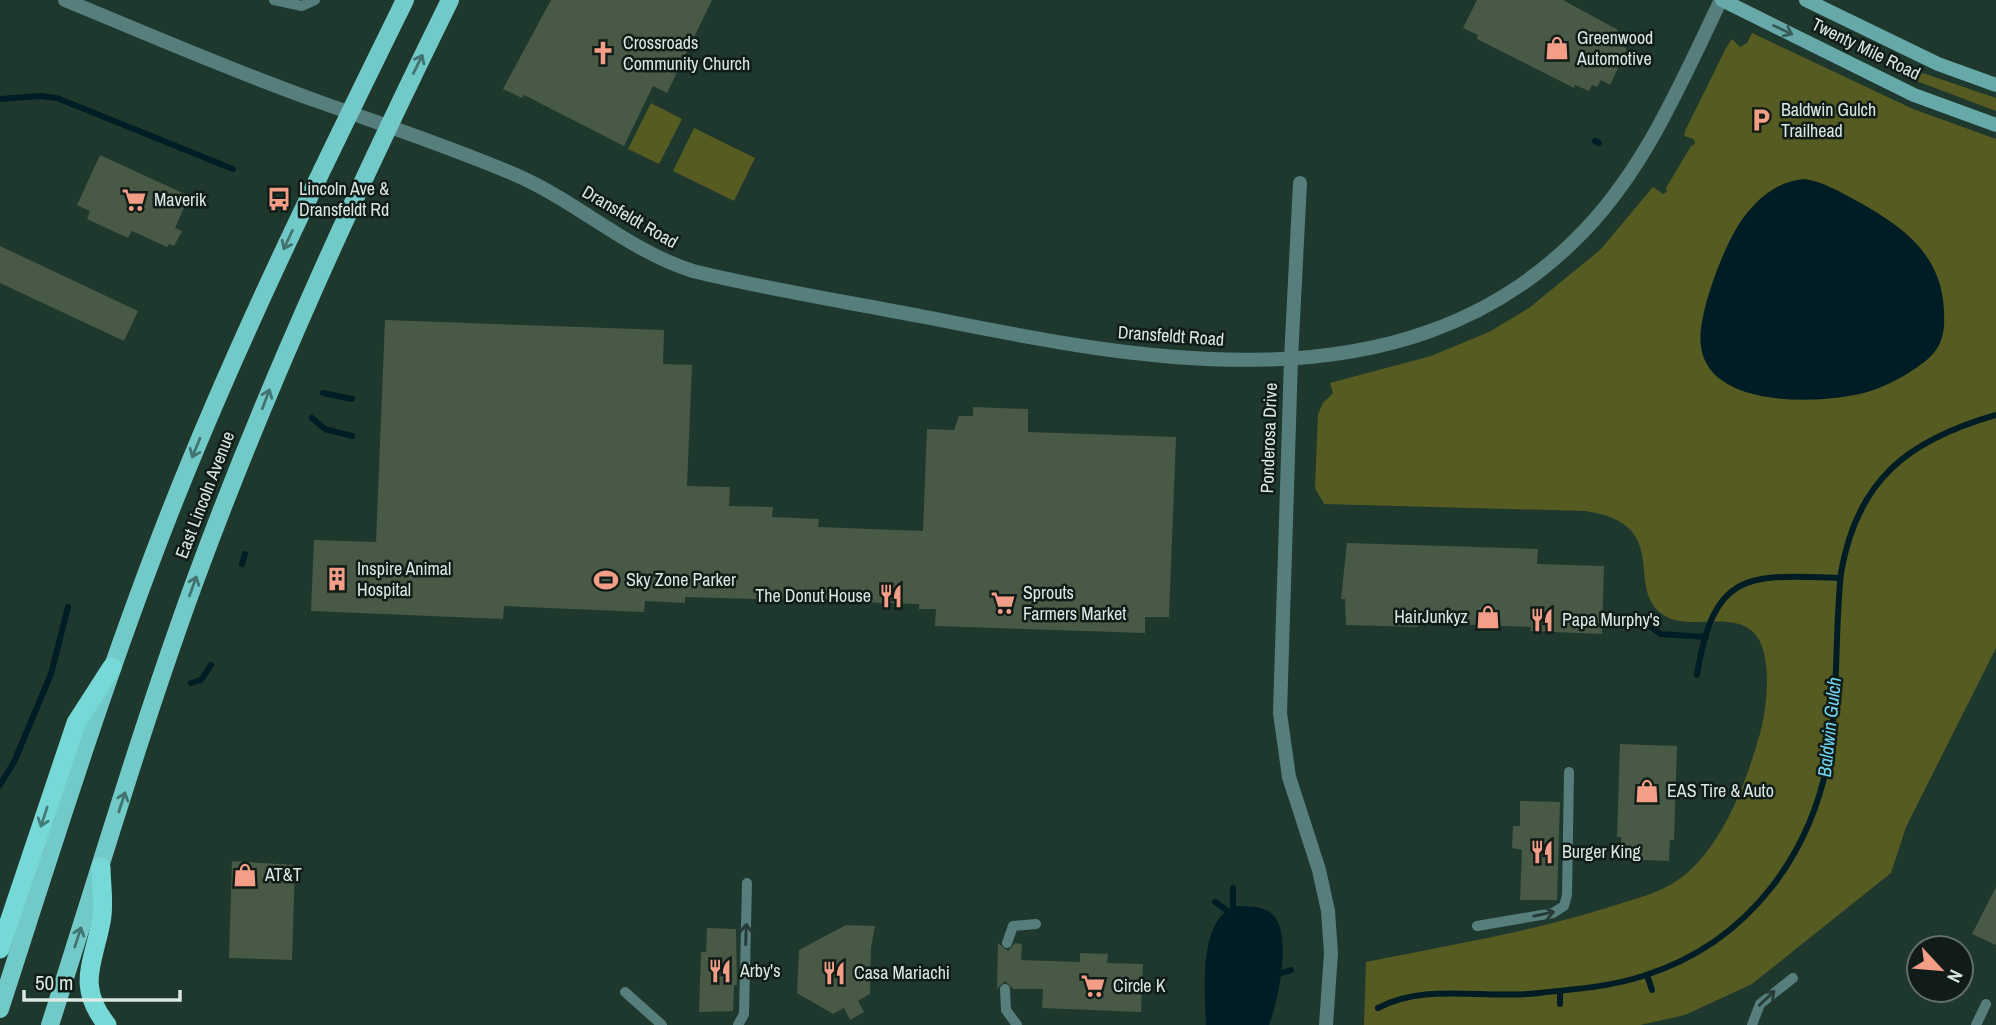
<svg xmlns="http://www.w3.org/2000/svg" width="1996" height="1025" font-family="'Archivo Narrow',sans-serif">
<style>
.green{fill:#555b21}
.water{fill:#001d25}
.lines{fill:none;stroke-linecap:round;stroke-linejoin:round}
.stream{stroke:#001d25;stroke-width:6}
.building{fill:#485945}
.service{stroke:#567e7d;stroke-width:10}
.minor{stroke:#567e7d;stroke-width:14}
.tertiary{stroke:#567e7d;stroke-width:14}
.secondary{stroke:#67a9a8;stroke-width:14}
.primary{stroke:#72cac8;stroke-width:18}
.trunk{stroke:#77d9d7;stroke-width:19}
.oneway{stroke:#385b59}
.oneway2{stroke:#427370}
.oneway3{stroke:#447a78}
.oneway4{stroke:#263936}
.labels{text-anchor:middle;stroke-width:5;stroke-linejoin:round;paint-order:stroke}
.poi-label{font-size:18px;fill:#d9e8e1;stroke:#111c18;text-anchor:start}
.street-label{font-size:18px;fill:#d9e8e1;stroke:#111c18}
.water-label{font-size:19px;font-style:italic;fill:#71d7f6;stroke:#111c18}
</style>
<rect width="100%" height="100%" fill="#1e382e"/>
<g class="green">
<path d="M1752,33l161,76 83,30v509l-90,179 -15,46 -139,111 -67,31 -45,10h-276l2,-63c84,-17 171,-31 253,-58 23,-7 48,-14 67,-30 40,-35 61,-94 75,-144 6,-24 12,-78 -7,-97 -22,-22 -62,-3 -87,-16 -47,-25 10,-93 -82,-106l-261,-7 -9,-16 3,-74 5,-11 10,-10 -3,-10 101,-27 58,-24 40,-24 71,-58 53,-63 10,7 4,-2 -1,-4 25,-42 4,-2 -1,-5 -10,-3 1,-5 41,-83 6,-9 8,8 7,-4z"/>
<path d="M1902,66l94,32v13l-98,-37z"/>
<path d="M651,103l31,16 -23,45 -31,-15z"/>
<path d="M694,128l61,30 -21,43 -61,-30z"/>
</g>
<g class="water">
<path d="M1804,179c18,2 36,13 53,22 45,25 85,53 87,110 2,34 -8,45 -37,63 -14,8 -28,15 -43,19 -44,11 -154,16 -163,-46 -5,-30 24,-106 43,-130 15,-20 35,-36 60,-38z"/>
<path d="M1238,906c13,0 27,0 36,10 18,21 4,86 -5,109h-63c-1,-31 -9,-110 32,-119z"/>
</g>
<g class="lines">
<g class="stream">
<path d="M0,99l40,-3 17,2 176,71"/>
<path d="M1595,141l4,2"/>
<path d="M384,208l3,7"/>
<path d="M323,393l29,6"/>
<path d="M312,418l13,11 27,7"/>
<path d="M242,564l3,-10"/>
<path d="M1636,615l24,19 46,3"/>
<path d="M1697,675c17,-106 52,-100 143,-97"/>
<path d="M191,683l10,-3 10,-15"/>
<path d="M0,785l14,-23 37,-88 17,-67"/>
<path d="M1215,902l16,11"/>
<path d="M1233,914v-26"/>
<path d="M1276,975l15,-5"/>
<path d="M1647,975l5,15"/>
<path d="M1560,991v13"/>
<path d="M1378,1008c49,-26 108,-8 161,-15 36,-4 70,-6 104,-17 108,-34 173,-126 188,-234 7,-56 4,-113 10,-169 16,-94 68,-133 155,-158"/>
</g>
</g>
<g class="building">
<path d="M551,0h161l-45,93 -14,-7 -29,60 -100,-51 -2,3 -19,-9z"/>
<path d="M1477,0h86l55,30 -3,7 6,3 -2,4 8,5 -17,36 -9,-5 -4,7 -5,-2 -3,6 -14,-6 -1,3 -97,-49 1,-4 -15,-7z"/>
<path d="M100,155l89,41 -14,32 7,3 -8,15 -5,-2 -2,3 -35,-16 -4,7 -41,-19 3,-8 -13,-6z"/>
<path d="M0,246l138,65 -14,30 -124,-58z"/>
<path d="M385,320l279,10 -1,34 29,1 -5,121 43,1 -1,19 44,1 -1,10 47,2 -1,8 105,4 4,-102 27,1 5,-14h14v-9l55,2v23l148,5 -7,180h-24v16l-210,-7 1,-17h-17v-5l-234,-7v6l-40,-2 -1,11 -140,-6 -1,13 -192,-8 3,-71 62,2z"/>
<path d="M1347,543l191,6 -1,15 67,2 -2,68 -72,-3 1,-4 -113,-4v4l-72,-2 -1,-26h-4z"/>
<path d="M1620,744l57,2 -3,94h-4l-1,21 -49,-2 1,-22h-4z"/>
<path d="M1520,801l40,1 -3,98h-37l2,-50 -10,-2 1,-22h7z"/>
<path d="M232,861l63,4 -3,95 -63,-2z"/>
<path d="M1996,887v58l-24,-11z"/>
<path d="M846,925l29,1 -4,21 -1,47 -12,7 6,11 -14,8 -6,-12 -11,6 -36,-21 2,-43z"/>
<path d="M707,928l29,1 1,56h-3l-1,26 -34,1 2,-60h5z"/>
<path d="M998,943l10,8 7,-8 7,1 -1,16 59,2v-9l28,1 -1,9 36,1 -2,48 -99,-4 1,-19h-30l-8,-8 -8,8z"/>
</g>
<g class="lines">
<g class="service">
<path d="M274,0l28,6 13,-6"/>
<path d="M1477,926l76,-13 11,-7 3,-11 2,-123"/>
<path d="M1007,943l6,-17 23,-2"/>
<path d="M1005,989l1,21 11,15"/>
<path d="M625,992l37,33"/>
<path d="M738,1025l6,-11 3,-131"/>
<path d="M1752,1025l8,-21 33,-26"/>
<path d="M1976,1025l10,-21"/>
</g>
<path class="minor" d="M1291,359l9,-176"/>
<g class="tertiary">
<path d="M65,0c83,34 167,71 252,101 67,24 134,46 199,74 62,27 113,76 177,96 77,19 155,31 232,46 214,43 474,96 649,-76 69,-66 106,-157 147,-241"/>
<path d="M1291,359l-11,354 9,64 30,93 9,41 3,42 -5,72"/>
</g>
<g class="secondary">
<path d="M1722,0l192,95 82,30"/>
<path d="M1806,0l132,64 58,21"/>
</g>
<g class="primary">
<path d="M0,1009c54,-167 106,-334 170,-497 69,-175 152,-343 235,-512"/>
<path d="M50,1025c48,-149 92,-300 146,-447 73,-198 161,-389 254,-578"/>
</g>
<g class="trunk">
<path d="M101,867c0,17 4,38 0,55 -8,42 -25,64 6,103"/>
<path d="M0,949l76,-226 36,-56"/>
</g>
</g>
<defs><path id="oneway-shaft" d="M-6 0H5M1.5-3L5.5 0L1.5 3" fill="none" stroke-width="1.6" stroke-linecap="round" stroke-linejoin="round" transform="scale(1.75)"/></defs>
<use class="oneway" href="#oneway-shaft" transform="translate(1783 30) rotate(26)"/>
<g class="oneway2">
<use href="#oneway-shaft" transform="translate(418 64) rotate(-64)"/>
<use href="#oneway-shaft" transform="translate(288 240) rotate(115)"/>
<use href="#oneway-shaft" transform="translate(266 399) rotate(-69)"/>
<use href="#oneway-shaft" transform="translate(196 448) rotate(112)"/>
<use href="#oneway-shaft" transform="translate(193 586) rotate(-70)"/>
<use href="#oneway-shaft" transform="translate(122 802) rotate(-72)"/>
<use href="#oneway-shaft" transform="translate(78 937) rotate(-72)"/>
</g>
<use class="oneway3" href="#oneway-shaft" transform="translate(44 817) rotate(108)"/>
<g class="oneway4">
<use href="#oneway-shaft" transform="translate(1544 914) rotate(-12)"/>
<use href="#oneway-shaft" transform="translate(746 934) rotate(-88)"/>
<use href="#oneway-shaft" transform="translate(1767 998) rotate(-43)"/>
</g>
<defs>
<g id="shop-bare" transform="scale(1.89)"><path d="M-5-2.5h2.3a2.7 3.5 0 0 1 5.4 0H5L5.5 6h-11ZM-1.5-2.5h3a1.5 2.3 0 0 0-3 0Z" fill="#f49e88" stroke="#111c18" stroke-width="2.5" paint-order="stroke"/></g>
<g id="church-bare" transform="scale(1.89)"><path d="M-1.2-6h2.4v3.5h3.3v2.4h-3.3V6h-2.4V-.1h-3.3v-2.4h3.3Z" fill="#f49e88" stroke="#111c18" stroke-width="2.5" paint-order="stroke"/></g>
<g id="parking-bare" transform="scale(1.89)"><path d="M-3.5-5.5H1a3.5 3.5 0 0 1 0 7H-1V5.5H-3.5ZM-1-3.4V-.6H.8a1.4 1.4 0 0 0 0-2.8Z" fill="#f49e88" stroke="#111c18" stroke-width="2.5" paint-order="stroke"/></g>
<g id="bus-bare" transform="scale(1.89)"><path d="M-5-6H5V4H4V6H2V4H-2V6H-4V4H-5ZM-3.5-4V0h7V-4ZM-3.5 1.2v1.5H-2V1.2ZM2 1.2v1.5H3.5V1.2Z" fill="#f49e88" stroke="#111c18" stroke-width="2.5" paint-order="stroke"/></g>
<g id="supermarket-bare" transform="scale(1.89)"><path d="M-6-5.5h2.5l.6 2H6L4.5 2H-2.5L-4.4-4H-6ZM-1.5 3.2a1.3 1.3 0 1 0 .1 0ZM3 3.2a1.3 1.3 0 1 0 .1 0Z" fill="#f49e88" stroke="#111c18" stroke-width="2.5" paint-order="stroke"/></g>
<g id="building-bare" transform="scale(1.89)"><path d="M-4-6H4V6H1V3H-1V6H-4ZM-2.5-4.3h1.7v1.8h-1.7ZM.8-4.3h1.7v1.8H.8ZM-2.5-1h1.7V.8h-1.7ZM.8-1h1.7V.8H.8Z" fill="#f49e88" stroke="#111c18" stroke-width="2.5" paint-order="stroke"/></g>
<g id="stadium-bare" transform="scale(1.89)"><path d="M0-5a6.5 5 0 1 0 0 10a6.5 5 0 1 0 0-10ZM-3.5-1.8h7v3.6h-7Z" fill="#f49e88" stroke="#111c18" stroke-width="2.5" paint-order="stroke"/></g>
<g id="restaurant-bare" transform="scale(1.89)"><path d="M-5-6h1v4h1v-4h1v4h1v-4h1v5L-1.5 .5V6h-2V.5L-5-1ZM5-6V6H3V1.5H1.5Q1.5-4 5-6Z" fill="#f49e88" stroke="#111c18" stroke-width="2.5" paint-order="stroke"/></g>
</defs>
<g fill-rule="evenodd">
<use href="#shop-bare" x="1557" y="48"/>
<use href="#church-bare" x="603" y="53"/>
<use href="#parking-bare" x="1761" y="120"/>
<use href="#bus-bare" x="279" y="199"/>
<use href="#supermarket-bare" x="134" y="200"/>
<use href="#building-bare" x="337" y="579"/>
<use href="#stadium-bare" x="606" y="580"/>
<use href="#restaurant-bare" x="891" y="596"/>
<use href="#supermarket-bare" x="1003" y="603"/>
<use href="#shop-bare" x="1488" y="617"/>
<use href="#restaurant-bare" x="1542" y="620"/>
<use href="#shop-bare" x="1647" y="791"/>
<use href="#restaurant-bare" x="1542" y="852"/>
<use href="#shop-bare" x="245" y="875"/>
<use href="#restaurant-bare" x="720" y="971"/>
<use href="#restaurant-bare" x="834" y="973"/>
<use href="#supermarket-bare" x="1093" y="986"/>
</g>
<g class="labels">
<g class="poi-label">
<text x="1577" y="44">Greenwood<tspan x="1577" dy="21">Automotive</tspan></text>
<text x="623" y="49">Crossroads<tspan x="623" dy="21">Community Church</tspan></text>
<text x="1781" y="116">Baldwin Gulch<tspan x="1781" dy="21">Trailhead</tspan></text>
<text x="299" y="195">Lincoln Ave &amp;<tspan x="299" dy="21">Dransfeldt Rd</tspan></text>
<text x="154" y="206">Maverik</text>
<text x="357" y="575">Inspire Animal<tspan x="357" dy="21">Hospital</tspan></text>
<text x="626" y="586">Sky Zone Parker</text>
<text x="1023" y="599">Sprouts<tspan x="1023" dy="21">Farmers Market</tspan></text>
<text x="871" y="602" text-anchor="end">The Donut House</text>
<text x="1468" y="623" text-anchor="end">HairJunkyz</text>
<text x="1562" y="626">Papa Murphy's</text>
<text x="1667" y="797">EAS Tire &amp; Auto</text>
<text x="1562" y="858">Burger King</text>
<text x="265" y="881">AT&amp;T</text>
<text x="740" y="977">Arby's</text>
<text x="854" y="979">Casa Mariachi</text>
<text x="1113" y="992">Circle K</text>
</g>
<g class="street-label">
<text transform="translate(1866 49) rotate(26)" y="6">Twenty Mile Road</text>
<text transform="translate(630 217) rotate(30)" y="6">Dransfeldt Road</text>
<text transform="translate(1171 336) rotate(4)" y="6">Dransfeldt Road</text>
<text transform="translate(1269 438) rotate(-88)" y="6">Ponderosa Drive</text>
<text transform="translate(205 495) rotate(-69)" y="6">East Lincoln Avenue</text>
</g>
<g class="water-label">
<text transform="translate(1829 727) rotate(-84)" y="7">Baldwin Gulch</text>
</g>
</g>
<g transform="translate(1940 969) rotate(116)"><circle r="33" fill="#111c18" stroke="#616e68" stroke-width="2"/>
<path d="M0-5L12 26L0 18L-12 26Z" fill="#f49e88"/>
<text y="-10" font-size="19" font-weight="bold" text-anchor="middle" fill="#d9e8e1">N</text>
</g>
<path d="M24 990v10h156v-10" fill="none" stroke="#d9e8e1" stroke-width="3.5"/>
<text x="35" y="990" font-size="21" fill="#d9e8e1" stroke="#111c18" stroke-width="5" paint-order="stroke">50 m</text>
</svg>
